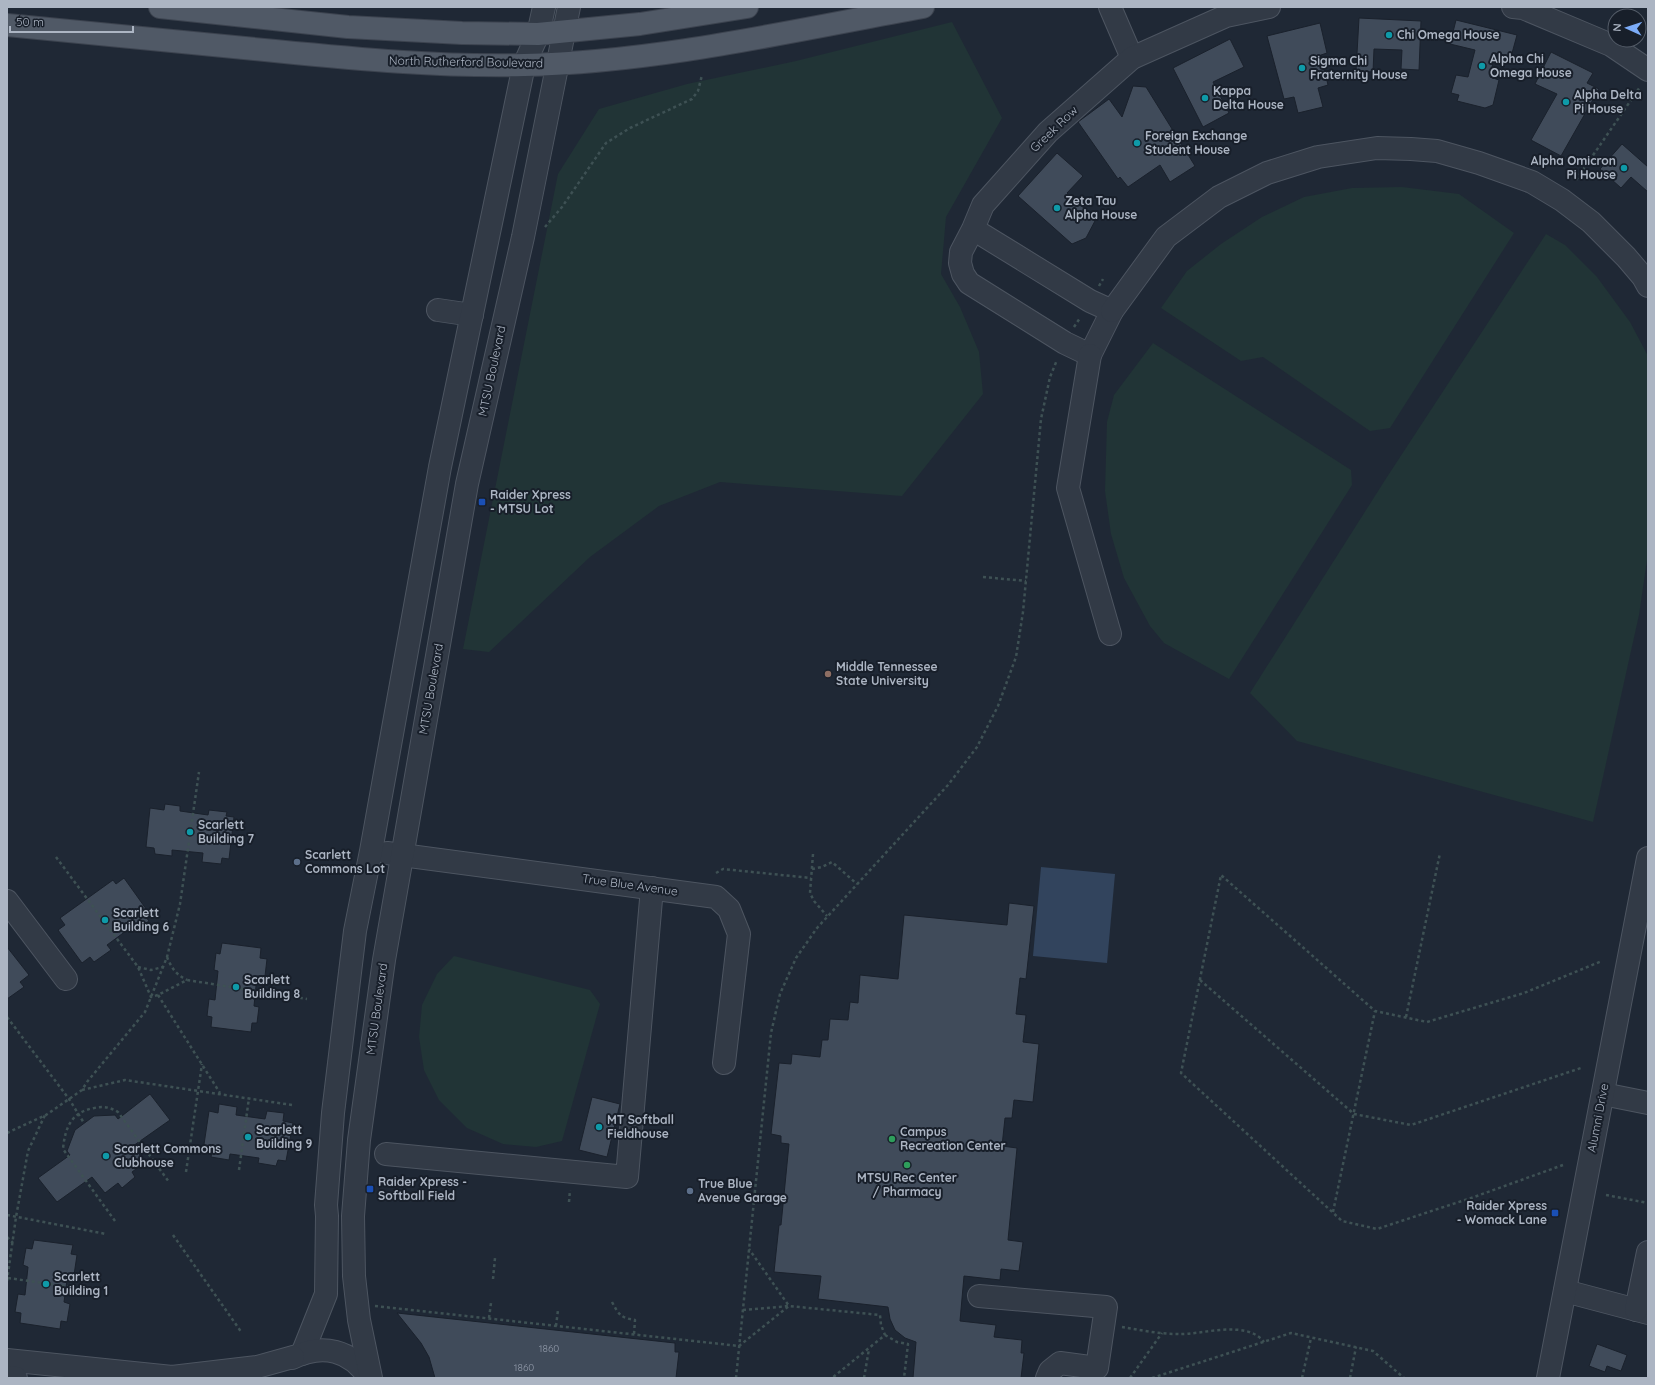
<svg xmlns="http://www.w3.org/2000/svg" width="1655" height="1385" font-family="Quicksand,sans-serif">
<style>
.green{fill:#213436}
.water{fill:#32445d}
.building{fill:#404b5a;stroke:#1a212c}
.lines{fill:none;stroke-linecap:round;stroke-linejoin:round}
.minor-casing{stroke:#4d5561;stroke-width:24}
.major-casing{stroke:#3c434f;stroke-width:24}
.path{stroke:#3e5154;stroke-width:2.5;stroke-dasharray:3 3;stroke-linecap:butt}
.minor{stroke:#323a46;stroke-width:22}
.major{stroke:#505966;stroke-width:22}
.culture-dot{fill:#0f9aa8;stroke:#181f2a;stroke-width:1.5}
.transit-dot{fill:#1a4fb4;stroke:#181f2a;stroke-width:1.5}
.education-dot{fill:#8d6e63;stroke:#181f2a;stroke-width:1.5}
.service-dot{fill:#5c6f8a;stroke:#181f2a;stroke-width:1.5}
.leisure-dot{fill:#2e9e5b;stroke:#181f2a;stroke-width:1.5}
.labels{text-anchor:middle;stroke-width:4;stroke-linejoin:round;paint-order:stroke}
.number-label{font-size:10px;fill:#919aa9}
.poi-label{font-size:12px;font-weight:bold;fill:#acb5c3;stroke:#181f2a;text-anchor:start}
.street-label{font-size:12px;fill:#acb5c3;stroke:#181f2a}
</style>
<rect width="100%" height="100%" fill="#1f2835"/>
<g class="green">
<path d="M952,22l50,96 -56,99 -5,57 19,33 19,45 4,42 -81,102 -182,-14 -61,24 -69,51 -101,95 -26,-3 95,-475 41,-65 88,-25 109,-23z"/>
<path d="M1402,187l57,7 55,39 -124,195 -20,3 -107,-74 -22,4 -80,-53 26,-37 34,-27 41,-27 42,-20 48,-9z"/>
<path d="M1546,234l19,11 32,32 33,45 18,34v197l-9,62 -46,207 -296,-81 -47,-48 137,-216z"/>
<path d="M1153,343l198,127 1,15 -123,194 -65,-36 -14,-17 -26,-48 -13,-44 -6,-43 2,-69 7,-27z"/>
<path d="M454,956l136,34 10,14 -38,137 -26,6 -33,-3 -36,-16 -28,-28 -15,-30 -5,-33 3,-32 15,-31z"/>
</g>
<path class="water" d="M1041,867l74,7 -8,89 -74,-7z"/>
<g class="building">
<path d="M1359,18l62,3 -2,49 -18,-1 1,-19 -28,-1 -1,23 -17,-1z"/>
<path d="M1456,20l61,15 -6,22 -16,-4 -5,24 9,3 -6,25 -8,3 -28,-7 2,-6 -8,-2 5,-18 12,2 7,-27 -25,-6z"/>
<path d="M1320,23l7,30 -6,2 7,30 -10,3 5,19 -25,6 -4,-16 -10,2 -17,-63z"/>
<path d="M1230,39l14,28 -31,15 16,31 -26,14 -30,-59z"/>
<path d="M1551,52l42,21 -6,10 12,6 -38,67 -30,-16 26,-46 -22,-10z"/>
<path d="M1133,86l13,1 49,79 -25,16 -10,-17 -32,22 -8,-10 -2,2 -40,-57 31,-23 13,18z"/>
<path d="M1622,144l26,23v25l-17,-15 -10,11 -21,-19z"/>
<path d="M1057,153l26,23 -16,17 29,26 -10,19 -14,6 -54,-48z"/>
<path d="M165,804l15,2v5l28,4 1,-5 18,2 -1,4 8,1 -5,42 -7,-1 -1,6 -19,-2 1,-9 -31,-3v6l-17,-2 -1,-6 -8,-1 4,-39 14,2z"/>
<path d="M124,878l25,35 -4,3 4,5 -16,11 -3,-4 -23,17 4,5 -17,12 -4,-5 -8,6 -24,-33 7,-5 -5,-7 53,-38 3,4z"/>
<path d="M1009,903l25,3 -8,73 -6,-1 -4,36 10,1 -3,27 16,2 -6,58 -19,-2 -2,18h-7l-3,28 15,2 -9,92 15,2 -4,29 -18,-2 -1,11 -36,-4 -4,45 36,4 -2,12 28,3 -1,13h3l-3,25h-108l3,-36 -11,-4 -10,-8 -5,-11 -2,-12 -70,-8 3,-23 -47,-4 5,-47h2l8,-81 -8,-1v-7l-10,-2 8,-71 12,1 1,-10 28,3 2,-17h6l2,-21 18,1 2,-18 8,1 2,-28 38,4 6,-64 103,10z"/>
<path d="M222,943l39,5 -1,10 7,1 -2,17h-8l-3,30 5,1 -2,16h-5l-1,9 -40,-5 1,-10 -5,-1 2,-17 6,1 3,-29 -4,-1 2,-17 4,1z"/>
<path d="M7,947l22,28 -9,7 4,5 -17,12z"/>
<path d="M150,1094l20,26 -37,26 12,16 -13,10 3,5 -13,11 -4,-5 -13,10 -13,-16 -35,25 -19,-24 32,-23 -3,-4 8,-21 19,-14 21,-1 3,4z"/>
<path d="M592,1097l28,7 -13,53 -28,-7z"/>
<path d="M219,1104l18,3 -1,8 29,4 2,-8 17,2 -1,8 10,2 -7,38 -8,-1 -2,6 -18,-3 1,-5 -29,-4 -1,6 -18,-3 1,-5 -9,-1 6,-40 9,2z"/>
<path d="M34,1240l39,5 -2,9 6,1 -3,20 -6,-2 -4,29 6,2 -3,18 -6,-1 -1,8 -40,-6 1,-10 -6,-1 3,-18 7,1 3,-28 -5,-2 3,-17 6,1z"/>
<path d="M397,1313l278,30v9h4l-3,26h-241l-6,-21 -8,-14z"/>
<path d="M1597,1344l30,11 -6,16 -14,-5 -2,6 -16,-6z"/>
</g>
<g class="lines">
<g class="minor-casing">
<g id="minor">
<path d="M1110,7l22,51"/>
<path d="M1513,7l10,1 88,37 37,25"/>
<path d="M973,229l117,72 22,10 -22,44 -25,-12 -96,-60 -6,-9 -3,-11 1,-11 12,-23 10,-24 65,-73 84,-74 94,-42 43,-9"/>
<path d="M438,310l34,5"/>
<path d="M1112,311l54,-74 53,-40 48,-24 51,-16 59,-9 34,1 26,2 42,12 53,19 30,18 29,22 35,35 17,20 5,9"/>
<path d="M1090,355l-22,133 42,146"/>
<path d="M387,853l329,44 13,12 10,25 -15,129"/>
<path d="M7,901l59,78"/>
<path d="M1603,1094l45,9"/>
<path d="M386,1154l241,23 25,-289"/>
<path d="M1565,1291l83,22"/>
<path d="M979,1296l127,11 -9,61 -37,-5 -10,8 -3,7"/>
<path d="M1636,1310l12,-58"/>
<path d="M302,1354l24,-60 1,-78 -1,-11 7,-92 22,-182 16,-80 69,-384 84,-402 14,-31 6,-27"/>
<path d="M292,1358c31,-15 59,-8 77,20"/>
<path d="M7,1360l165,17 85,-10 36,-10"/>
<path d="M7,1377l9,1"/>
<path d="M371,1378l-12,-58 -5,-44 -1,-60 6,-76 25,-180 83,-476 56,-247 46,-230"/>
<path d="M1548,1378l100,-520"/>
</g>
</g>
<g class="major-casing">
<g id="major">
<path d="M160,7l188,20 114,6 76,1 102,-10 107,-17"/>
<path d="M7,25c89,8 178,17 268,26 82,8 166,16 249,14 134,-3 267,-34 399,-58"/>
</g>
</g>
<g class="path">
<path d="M1576,180l64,-93"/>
<path d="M545,227l17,-20 44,-64 24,-15 62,-29 6,-8 4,-16"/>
<path d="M1099,286l4,-7"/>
<path d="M1074,327l6,-9"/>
<path d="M983,577l43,4"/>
<path d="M813,854l-3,39 4,8 13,15"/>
<path d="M56,857l82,110 13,30 7,-2 29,-15 120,19"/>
<path d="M812,869l10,-2 10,-5 25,22"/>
<path d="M716,873l7,-4 88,9"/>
<path d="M167,957c4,10 9,18 20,23"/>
<path d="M138,967l13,3 12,-3"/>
<path d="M1200,980l154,134 57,11 170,-57"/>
<path d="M158,995l62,98"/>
<path d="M7,1017l62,82 15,24"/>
<path d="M1406,1017l34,-164"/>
<path d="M82,1090l43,-10 167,25"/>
<path d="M7,1133l39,-18 36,-25 5,-8 58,-70 22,-55 13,-53 19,-132"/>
<path d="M1563,1165l-89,32 -97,32 -35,-8 -161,-148 40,-198 154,136 52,11 97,-29 78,-32"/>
<path d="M239,1170l10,-72"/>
<path d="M186,1172l16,-108"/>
<path d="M1606,1195l42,8"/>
<path d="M569,1202l1,-12"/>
<path d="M1333,1212l42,-201"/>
<path d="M7,1215l99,19"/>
<path d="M115,1221l-52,-72c2,-21 8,-37 31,-41 9,-2 16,-1 24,4l51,70"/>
<path d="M173,1235l69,98"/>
<path d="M7,1237l6,6"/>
<path d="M8,1278l77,11"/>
<path d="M493,1279l2,-21"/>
<path d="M7,1281l9,-64 12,-66 17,-36"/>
<path d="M612,1302c7,13 9,16 23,18l-1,14"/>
<path d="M375,1306l364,40 50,-40 91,9 1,10 4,10 -53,43"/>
<path d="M743,1310l46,-4 -40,-57"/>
<path d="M489,1318l2,-15"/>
<path d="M556,1326l2,-16"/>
<path d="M1122,1327c18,3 37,7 56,7 24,1 68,-15 86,8"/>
<path d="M885,1335l12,7 11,2 -4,34"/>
<path d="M736,1378l35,-345 9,-39 16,-36 21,-30 131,-143 29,-38 21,-41 18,-49 7,-45 18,-193 9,-42 7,-17"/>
<path d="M864,1378l5,-29"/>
<path d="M1130,1378l32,-45"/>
<path d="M1152,1378l139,-45 82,18 31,27"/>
<path d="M1302,1378l9,-40"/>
<path d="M1350,1378l6,-31"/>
</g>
<use href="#minor" class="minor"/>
<use href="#major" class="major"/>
</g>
<g class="culture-dot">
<circle cx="1389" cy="35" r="4"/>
<circle cx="1482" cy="66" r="4"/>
<circle cx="1302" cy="68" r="4"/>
<circle cx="1205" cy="98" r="4"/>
<circle cx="1566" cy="102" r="4"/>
<circle cx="1137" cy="143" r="4"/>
<circle cx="1624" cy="168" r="4"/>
<circle cx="1057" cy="208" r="4"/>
<circle cx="190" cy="832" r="4"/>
<circle cx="105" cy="920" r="4"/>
<circle cx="236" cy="987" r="4"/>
<circle cx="599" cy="1127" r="4"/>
<circle cx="248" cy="1137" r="4"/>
<circle cx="106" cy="1156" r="4"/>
<circle cx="46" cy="1284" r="4"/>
</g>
<g class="transit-dot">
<rect x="478" y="498" width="8" height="8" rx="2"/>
<rect x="366" y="1185" width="8" height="8" rx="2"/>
<rect x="1551" y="1209" width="8" height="8" rx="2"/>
</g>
<circle class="education-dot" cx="828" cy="674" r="4"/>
<g class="service-dot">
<circle cx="297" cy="862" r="4"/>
<circle cx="690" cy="1191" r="4"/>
</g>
<g class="leisure-dot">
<circle cx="892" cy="1139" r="4"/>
<circle cx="907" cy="1165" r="4"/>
</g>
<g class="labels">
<g class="number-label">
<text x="549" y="1352">1860</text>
<text x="524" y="1371">1860</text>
</g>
<g class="poi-label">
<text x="1397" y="39">Chi Omega House</text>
<text x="1490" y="63">Alpha Chi<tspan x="1490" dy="14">Omega House</tspan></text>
<text x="1310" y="65">Sigma Chi<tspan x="1310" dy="14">Fraternity House</tspan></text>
<text x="1213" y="95">Kappa<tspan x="1213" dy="14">Delta House</tspan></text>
<text x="1574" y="99">Alpha Delta<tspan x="1574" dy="14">Pi House</tspan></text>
<text x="1145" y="140">Foreign Exchange<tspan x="1145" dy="14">Student House</tspan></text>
<text x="1616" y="165" text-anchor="end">Alpha Omicron<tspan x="1616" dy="14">Pi House</tspan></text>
<text x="1065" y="205">Zeta Tau<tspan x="1065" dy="14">Alpha House</tspan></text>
<text x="490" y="499">Raider Xpress<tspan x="490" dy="14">- MTSU Lot</tspan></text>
<text x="836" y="671">Middle Tennessee<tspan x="836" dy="14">State University</tspan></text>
<text x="198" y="829">Scarlett<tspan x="198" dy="14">Building 7</tspan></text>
<text x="305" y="859">Scarlett<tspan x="305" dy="14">Commons Lot</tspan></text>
<text x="113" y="917">Scarlett<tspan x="113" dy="14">Building 6</tspan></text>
<text x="244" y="984">Scarlett<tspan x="244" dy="14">Building 8</tspan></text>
<text x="607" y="1124">MT Softball<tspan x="607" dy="14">Fieldhouse</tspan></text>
<text x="256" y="1134">Scarlett<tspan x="256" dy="14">Building 9</tspan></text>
<text x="900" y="1136">Campus<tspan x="900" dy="14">Recreation Center</tspan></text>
<text x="114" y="1153">Scarlett Commons<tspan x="114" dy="14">Clubhouse</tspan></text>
<text x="907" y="1182" text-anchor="middle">MTSU Rec Center<tspan x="907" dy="14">/ Pharmacy</tspan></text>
<text x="378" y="1186">Raider Xpress -<tspan x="378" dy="14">Softball Field</tspan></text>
<text x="698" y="1188">True Blue<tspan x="698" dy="14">Avenue Garage</tspan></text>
<text x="1547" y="1210" text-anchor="end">Raider Xpress<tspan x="1547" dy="14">- Womack Lane</tspan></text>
<text x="54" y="1281">Scarlett<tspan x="54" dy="14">Building 1</tspan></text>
</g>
<g class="street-label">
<text transform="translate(466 62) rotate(1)" y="4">North Rutherford Boulevard</text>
<text transform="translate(1054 129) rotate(-44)" y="4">Greek Row</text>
<text transform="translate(492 371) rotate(-78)" y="4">MTSU Boulevard</text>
<text transform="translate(431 689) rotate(-80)" y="4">MTSU Boulevard</text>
<text transform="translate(630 885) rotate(8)" y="4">True Blue Avenue</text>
<text transform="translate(377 1009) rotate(-82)" y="4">MTSU Boulevard</text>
<text transform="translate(1598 1118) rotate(-79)" y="4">Alumni Drive</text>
</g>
</g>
<rect width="1655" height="1385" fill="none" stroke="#acb5c3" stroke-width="16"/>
<g transform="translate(1627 28) rotate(273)"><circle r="19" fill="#181f2a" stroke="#535b67"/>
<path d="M0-3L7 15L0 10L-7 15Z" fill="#7cacf8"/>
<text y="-6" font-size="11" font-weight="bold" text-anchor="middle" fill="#acb5c3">N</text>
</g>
<path d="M10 26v6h123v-6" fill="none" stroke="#acb5c3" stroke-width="2"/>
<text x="16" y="26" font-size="12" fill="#acb5c3" stroke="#181f2a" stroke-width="3" paint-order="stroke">50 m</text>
</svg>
